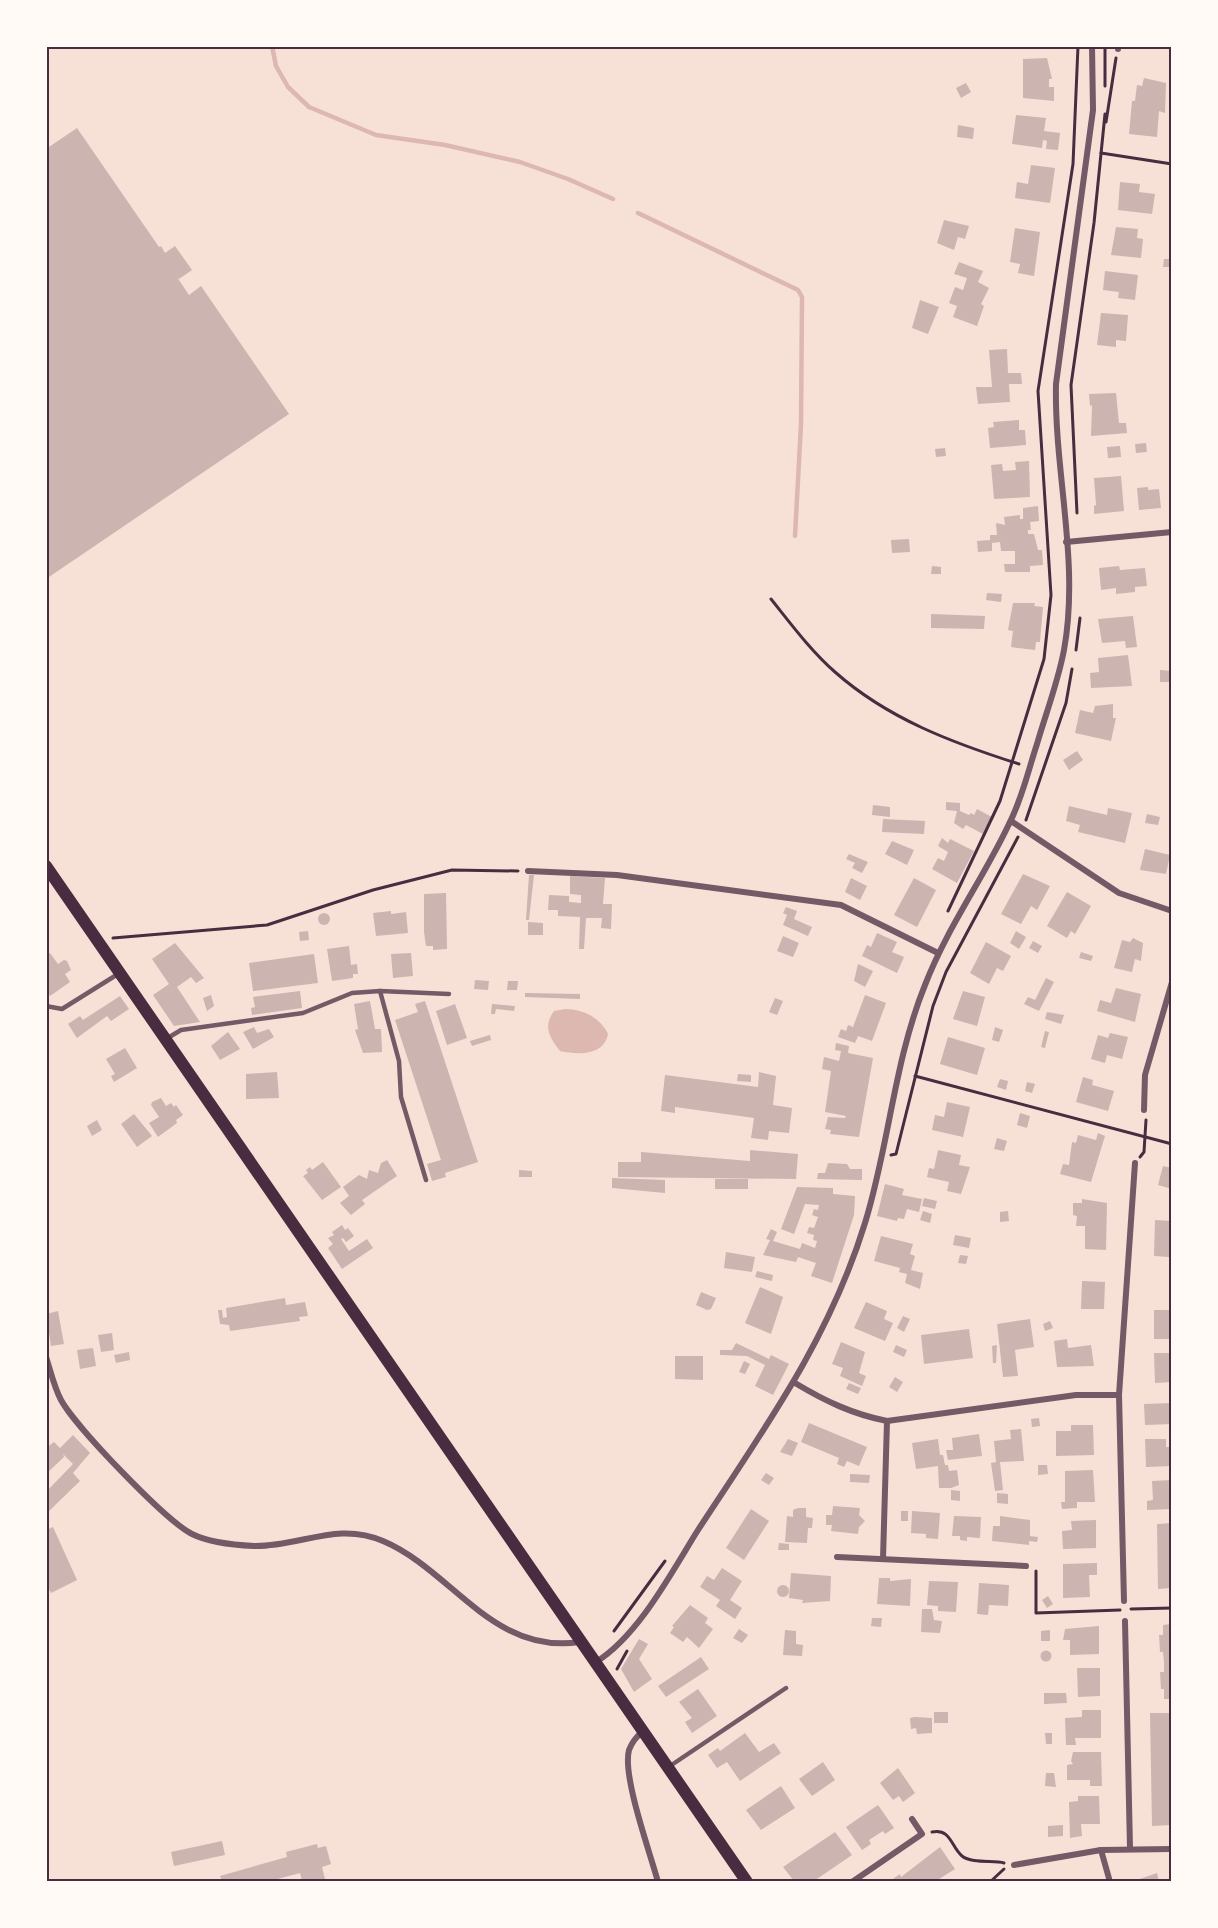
<svg xmlns="http://www.w3.org/2000/svg" width="1218" height="1928" font-family="Roboto,sans-serif">
<style>
.water{fill:#dcb8b0}
.lines{fill:none;stroke-linecap:round;stroke-linejoin:round}
.stream{stroke:#dcb8b0;stroke-width:4.5}
.building{fill:#ccb4b1}
.path{stroke:#4a2c40;stroke-width:3}
.service{stroke:#755966;stroke-width:4.5}
.minor{stroke:#755966;stroke-width:6}
.secondary{stroke:#4a2c40;stroke-width:12}
.neatline{fill:none;stroke:#4a2c40;stroke-width:2}
</style>
<rect width="100%" height="100%" fill="#f7e1d7"/>
<path class="water" d="M565,1009c17,0 35,8 43,25 -4,22 -31,21 -48,17 -11,-14 -17,-25 -6,-40z"/>
<g class="lines">
<g class="stream">
<path d="M272,46l4,20 12,21 21,20 67,28 69,10 75,17 48,17 45,20"/>
<path d="M638,213l160,77 4,7 -1,127 -6,112"/>
</g>
</g>
<g class="building">
<path d="M1047,58l5,21h-3v8h5v14l-31,-3v-39z"/>
<path d="M1144,78l22,5 -1,30 -6,-2 -2,26 -28,-3 3,-33h3l2,-16 5,1z"/>
<path d="M966,83l5,9 -10,6 -5,-10z"/>
<path d="M1016,115l30,3 -2,13 16,2 -2,17 -12,-1 1,-8 -4,-1 -1,8 -30,-4z"/>
<path d="M958,125l16,3 -1,11 -16,-2z"/>
<path d="M77,128l82,119 2,-1 4,7 10,-7 17,24 -13,9 -2,-2 12,18 12,-9 88,128 -243,165v-430z"/>
<path d="M1031,165l24,3 -5,35 -35,-5 2,-16 11,2z"/>
<path d="M1120,182l20,2 -1,8 16,2 -3,20 -34,-4z"/>
<path d="M944,220l25,6 -4,13 -7,-2 -4,13 -17,-7z"/>
<path d="M1116,227l22,2 -1,9 6,1 -2,19 -30,-3z"/>
<path d="M1015,228l25,4 -6,44 -16,-3 2,-9 -10,-2z"/>
<path d="M1164,259h8v8h-9z"/>
<path d="M959,262l24,9 -5,11 11,6 -8,16 3,2 -7,20 -24,-9 4,-11 -8,-3 6,-16 8,3 4,-12 -13,-4z"/>
<path d="M1105,271l33,4 -3,25 -17,-2 1,-6 -16,-2z"/>
<path d="M920,300l19,7 -11,27 -16,-6z"/>
<path d="M1101,313l27,2 -2,26 -10,-1v7l-19,-2z"/>
<path d="M1007,349l1,24h13l1,11h-13l1,18 -32,2 -2,-17h16l-3,-37z"/>
<path d="M1116,393l3,30h7l1,10 -36,3 1,-31 -2,1 -1,-12z"/>
<path d="M1019,420v10h6l1,15 -36,3 -2,-20 6,-1 -1,-5z"/>
<path d="M1146,443l1,9 -11,1 -1,-9z"/>
<path d="M1120,446l1,11 -13,1 -1,-11z"/>
<path d="M945,448l1,8 -10,1 -1,-8z"/>
<path d="M1029,461l1,36 -36,2 -3,-34 11,-1 1,7 13,-1 -1,-8z"/>
<path d="M1121,476l3,35 -30,3v-8l2,-1 -2,-27z"/>
<path d="M1148,487v3l11,-1 2,19 -22,2 -2,-22z"/>
<path d="M1038,506l1,15 -9,1 1,8h-3v4h6l4,16h4l1,15 -13,1v6h-25l-1,-8h11v-13h-14l-1,-9 -8,1v8l-14,1 -1,-11 13,-1v-5h7l-1,-12 9,2 -1,-8 16,-2v4h3v-11z"/>
<path d="M909,539l1,13 -18,1 -1,-13z"/>
<path d="M932,566l9,1v7h-10z"/>
<path d="M1119,566l1,4 25,-2 2,18 -12,1v5l-19,2v-6l-15,2 -2,-22z"/>
<path d="M987,593l15,1 -1,8 -15,-2z"/>
<path d="M1013,603h22l-1,3 9,1 -3,35h-4l-1,8 -24,-3 2,-16 -5,-1z"/>
<path d="M931,614l54,2 -1,13 -53,-1z"/>
<path d="M1133,616l4,31 -11,1 -1,-7 -23,2 -4,-24z"/>
<path d="M1128,655l4,31 -41,2 -1,-15 9,-1 -1,-14z"/>
<path d="M1160,670l12,1v11h-12z"/>
<path d="M1113,704v14h3l-5,23 -36,-8 5,-23 13,3 2,-7z"/>
<path d="M1077,751l6,9 -14,10 -6,-10z"/>
<path d="M946,802l14,1v8l9,4 2,-2 3,2 3,-6 15,8 -9,17 -17,-9 -3,4 -9,-6 3,-12 -11,-1z"/>
<path d="M873,805l17,2v10l-18,-2z"/>
<path d="M1069,806l38,9 1,-7 24,5 -7,30 -47,-11 2,-7 -14,-4z"/>
<path d="M1147,814l13,3 -2,8 -13,-2z"/>
<path d="M883,819l42,2 -1,13 -42,-2z"/>
<path d="M942,838l6,5 2,-4 24,12 -17,32 -25,-14 6,-11 6,3 4,-9 -10,-6z"/>
<path d="M892,841l22,9 -7,15 -22,-11z"/>
<path d="M1145,849l25,6 -4,19 -26,-4z"/>
<path d="M849,854l19,8 -6,11 -10,-5 3,-5 -9,-4z"/>
<path d="M1023,874l27,12 -13,24 -6,-4 -10,18 -20,-10z"/>
<path d="M529,875h5l-5,45h-3z"/>
<path d="M570,876l35,2 -2,26h9l-1,25 -10,-1 1,-10h-16l-2,31h-5l1,-32 -22,-1v-6h-10l1,-15 20,1v6l12,1v-8l-11,-1z"/>
<path d="M851,878l16,8 -7,14 -15,-8z"/>
<path d="M914,878l22,12 -19,37 -23,-12z"/>
<path d="M1067,892l24,14 -16,28 -4,-3 -4,7 -20,-12z"/>
<path d="M446,893l1,56 -14,1v-4h-7l-2,-14v-38z"/>
<path d="M786,907l11,4 -3,8 18,8 -4,9 -25,-11 4,-10 -4,-2z"/>
<path d="M391,911v3l15,-2 2,21 -32,3 -3,-23z"/>
<circle cx="324" cy="919" r="6"/>
<path d="M528,922l15,1v12h-15z"/>
<path d="M308,931l1,9 -9,1 -1,-9z"/>
<path d="M1016,931l10,6 -7,12 -9,-6z"/>
<path d="M877,933l20,9 -5,10 12,5 -7,16 -35,-17 5,-11 4,2z"/>
<path d="M783,936l16,7 -6,14 -16,-6z"/>
<path d="M1133,938l10,5 -2,18 -6,-2 -3,13 -18,-4 8,-28 8,2z"/>
<path d="M1033,941l9,5 -4,7 -9,-5z"/>
<path d="M986,942l25,14 -8,15 -6,-3 -8,16 -19,-11z"/>
<path d="M175,943l29,35 -8,5 -5,-6 -14,10 23,35 -26,4 -21,-31 16,-11 -17,-25z"/>
<path d="M349,946l2,19 6,-1 1,10h-5v4l-21,3 -5,-32z"/>
<path d="M1081,952l12,4 -2,5 -12,-3z"/>
<path d="M50,953l8,11 6,-4 3,1 4,9 -6,4 5,8 -20,14 -4,-6v-35z"/>
<path d="M411,953l2,23 -20,2 -2,-24z"/>
<path d="M314,954l4,29 -65,8 -4,-28z"/>
<path d="M858,964l15,7 -8,16 -11,-6z"/>
<path d="M1046,978l8,4 -15,29 -15,-7 4,-7 7,3z"/>
<path d="M475,980l14,1 -1,9 -14,-1z"/>
<path d="M508,981h10l-1,9h-10z"/>
<path d="M1116,988l25,6 -6,28 -38,-11 3,-11 11,3z"/>
<path d="M300,991l2,17 -50,7 -1,-7 4,-1 -2,-10z"/>
<path d="M963,991l22,6 -8,29 -24,-7z"/>
<path d="M525,993l55,1v5l-55,-2z"/>
<path d="M211,995l3,11 -7,5 -4,-13z"/>
<path d="M865,995l21,8 -14,38 -14,-5 -3,7 -17,-6 3,-8 5,2 2,-6 5,2z"/>
<path d="M120,996l9,13 -18,12 -4,-5 -30,22 -9,-14 12,-8 3,4z"/>
<path d="M775,998l8,3 -6,14 -8,-3z"/>
<path d="M370,1001l5,28h6l1,23 -19,1 -8,-23 3,-1 -4,-25z"/>
<path d="M425,1001l53,161 -33,11 1,4 -14,4 -5,-17 14,-4 -46,-140 23,-8 -3,-8z"/>
<path d="M455,1004l12,34 -20,7 -11,-34z"/>
<path d="M492,1004l23,2 -1,5 -18,-2 -1,5h-4z"/>
<path d="M1047,1012l17,3 -3,9 -16,-5z"/>
<path d="M254,1027l3,6 12,-4 5,8 -21,12 -10,-17z"/>
<path d="M995,1027l8,3 -4,12 -7,-2z"/>
<path d="M1045,1031l4,1 -4,16 -4,-1z"/>
<path d="M228,1032l12,17 -20,11 -9,-14z"/>
<path d="M1110,1033l18,4 -6,22 -15,-4 -2,8 -14,-4 7,-24 10,3z"/>
<path d="M490,1035l1,5 -19,6 -2,-5z"/>
<path d="M948,1037l37,11 -8,27 -37,-11z"/>
<path d="M836,1043l13,3 -1,7 25,5 -14,79 -29,-3 1,-4 -6,-1 3,-12 17,1 1,-2 -21,-4 6,-41 -9,-2 2,-12 15,4 2,-10 -6,-1z"/>
<path d="M125,1048l12,20 -23,14 -3,-6 4,-2 -9,-15z"/>
<path d="M277,1072l2,26 -33,1v-25z"/>
<path d="M759,1072l17,4 -3,29 19,3 -3,25 -20,-2 -1,9 -17,-2 3,-20 -79,-11v6l-14,-2 4,-36 93,12z"/>
<path d="M738,1074l13,1v7l-14,-1z"/>
<path d="M1083,1077l10,3 -1,5 22,6 -6,20 -32,-9z"/>
<path d="M1000,1079l8,2 -2,9 -9,-3z"/>
<path d="M1027,1082l8,2 -3,9 -7,-2z"/>
<path d="M161,1098l5,8 5,-3 3,4 2,-2 7,10 -7,5 1,3 -19,14 -9,-14 10,-6 -8,-12 1,-3z"/>
<path d="M947,1102l23,5 -7,30 -31,-7 3,-15 9,2z"/>
<path d="M1020,1113l10,3 -3,12 -10,-3z"/>
<path d="M134,1114l18,22 -15,11 -16,-23z"/>
<path d="M97,1120l5,10 -10,6 -5,-10z"/>
<path d="M1098,1133l7,3 -14,46 -31,-8 3,-10 6,1 3,-23 4,1 2,-8 18,5z"/>
<path d="M997,1138l10,3 -3,10 -10,-2z"/>
<path d="M750,1150l48,4 -2,25 -178,-2v-15h23v-10l109,9z"/>
<path d="M938,1150l23,5 -2,10 11,2 -9,27 -14,-3 2,-9 -22,-5 2,-9 5,1z"/>
<path d="M387,1160l10,16 -35,24 3,4 -14,11 -11,-12 9,-7 -6,-9 16,-12 8,4 2,-9 9,3 3,-10z"/>
<path d="M323,1162l18,25 -19,13 -19,-24 5,-3 -2,-3 4,-3 2,3z"/>
<path d="M828,1163l19,1 3,5h12v11l-45,-1 1,-6h7z"/>
<path d="M1163,1166l9,2v21l-14,-4z"/>
<path d="M519,1170l13,1v6h-13z"/>
<path d="M612,1178l53,2v13l-53,-5z"/>
<rect x="715" y="1179" width="33" height="10"/>
<path d="M885,1184l19,5 -2,6 20,4 -3,13 -12,-3 -3,10 -6,-1 -1,3 -20,-5z"/>
<path d="M797,1187l36,1v6l22,2 -1,19 -22,68 -21,-7 5,-13 -18,-6 -2,5 -33,-7 7,-15 -4,-1 5,-10 6,3 -4,9 27,8 2,-6 13,5 2,-7 -4,-1 1,-5 -7,-2 2,-6 5,1 4,-11 -6,-2 2,-6 4,1 1,-5 -14,-1 -11,30 -13,-5z"/>
<path d="M924,1198l13,3 -2,8 -13,-3z"/>
<path d="M1082,1199l25,4 -1,47 -21,-1v-23h-9l1,-10 -4,-1v-12h9z"/>
<path d="M923,1211l9,3 -2,9 -10,-3z"/>
<path d="M1008,1211l1,10 -9,1v-10z"/>
<path d="M1155,1220l17,1v28h-3v8l-15,-1z"/>
<path d="M342,1225l3,5 3,-2 6,8 -8,6 -3,-4 -2,1 8,12 18,-12 6,9 -31,21 -14,-21 5,-4 -5,-6 6,-3 -2,-3z"/>
<path d="M955,1235l16,3 -2,10 -16,-3z"/>
<path d="M881,1236l32,8 -3,10 5,2 -4,14 12,3 -3,16 -15,-6 2,-9 -8,-2 1,-4 -26,-7z"/>
<path d="M726,1252l29,5 -3,15 -28,-4z"/>
<path d="M960,1255l8,1 -2,8 -8,-1z"/>
<path d="M757,1271l16,4 -1,6 -17,-4z"/>
<path d="M1082,1281l23,1 -1,27h-23z"/>
<path d="M760,1287l23,10 -12,37 -26,-11z"/>
<path d="M701,1292l15,6 -5,11 -4,1 -11,-5z"/>
<path d="M285,1298l1,7 19,-3 3,14 -9,1 1,4 -70,10 -1,-6 -9,-1 -2,-14h4l1,8 4,-1 -1,-9z"/>
<path d="M866,1302l21,9 -3,8 9,4 -8,18 -31,-13z"/>
<rect x="1154" y="1310" width="18" height="29"/>
<path d="M58,1311l6,33 -13,2 -5,-32z"/>
<path d="M903,1316l7,3 -6,13 -7,-4z"/>
<path d="M1030,1319l4,28 -19,3 3,26 -15,1 -6,-53z"/>
<path d="M1050,1321l3,7 -8,3 -2,-7z"/>
<path d="M969,1329l4,29 -49,6 -3,-29z"/>
<path d="M112,1333l2,17 -13,2 -3,-17z"/>
<path d="M1067,1339l1,9 23,-3 3,21 -37,1 -3,-26z"/>
<path d="M841,1342l24,10 -6,21 7,3 -4,10 -22,-10 3,-8 -11,-4z"/>
<path d="M736,1343l33,16 2,-4 18,9 -16,31 -18,-9 10,-21 -18,-9 -27,-1v-5h12z"/>
<path d="M896,1345l11,5 -3,7 -11,-5z"/>
<path d="M997,1345l-1,18h-3l-1,-17z"/>
<path d="M93,1348l3,18 -16,3 -3,-19z"/>
<path d="M129,1352l1,8 -14,3 -2,-8z"/>
<path d="M1154,1353h18v29l-17,1z"/>
<path d="M675,1356h28v24l-28,-1z"/>
<path d="M744,1361l6,3 -5,10 -6,-2z"/>
<path d="M895,1377l8,5 -6,10 -8,-5z"/>
<path d="M849,1383l12,5 -3,6 -12,-5z"/>
<path d="M1172,1403v21l-27,1 -1,-21z"/>
<path d="M1039,1418l1,8 -8,1 -1,-8z"/>
<path d="M809,1423l58,24 -8,19 -12,-5 -3,6 -7,-3 2,-6 -38,-16z"/>
<path d="M1071,1425h22l1,30 -38,1v-25h15z"/>
<path d="M1021,1429l3,32 -24,1 3,28 -8,1 -4,-28 5,-1 -2,-21 17,-2 -1,-9z"/>
<path d="M979,1434l3,22 -34,4 -2,-10h7l-1,-12z"/>
<path d="M73,1435l17,18 -17,20 7,8 -31,30 -3,-19 27,-28 -10,-10 1,3 -18,17v-26l8,-6 6,6z"/>
<path d="M788,1439l10,4 -6,13 -12,-4z"/>
<path d="M938,1439l2,16h3l2,10h3l1,6 8,-1 2,15 -8,3h-12l-1,-22 -22,3 -4,-26z"/>
<path d="M1145,1439h21v8h6v19l-26,1z"/>
<path d="M1038,1465h9l1,9 -10,1z"/>
<path d="M1093,1470l2,32h-18v6l-15,1 -1,-7h4v-31z"/>
<path d="M766,1473l8,5 -5,7 -8,-5z"/>
<path d="M850,1474l20,1 -1,8 -19,-1z"/>
<path d="M1172,1480v29l-25,1v-9l6,-1 -1,-19z"/>
<path d="M951,1490l9,1v10l-9,-1z"/>
<path d="M997,1493l11,1v10l-11,-1z"/>
<path d="M833,1506l27,2 -1,7 6,6 -6,6 -1,7 -27,-3 1,-6h-6v-10h6z"/>
<path d="M798,1508h8v9l7,1 -1,10h-4l-1,15 -22,-1 2,-26 6,1v-7z"/>
<path d="M751,1509l18,12 -25,39 -18,-12z"/>
<rect x="901" y="1511" width="7" height="10"/>
<path d="M912,1511l28,2 -2,26 -12,-1v-4l-15,-1z"/>
<path d="M954,1516l27,1 -1,21 -13,-1v4l-7,-1v-4h-8z"/>
<path d="M1000,1516l30,4v16l8,1 -1,5 -8,-1v4l-37,-4 1,-15h7z"/>
<path d="M1096,1520v28l-33,1 -1,-18 10,-1 -1,-9z"/>
<path d="M1172,1523v65l-14,1 -1,-65z"/>
<path d="M53,1527l24,53 -26,13 -5,-9v-54z"/>
<path d="M779,1543l10,1v6h-11z"/>
<path d="M1097,1563v12h-8l1,22 -27,1v-34z"/>
<path d="M722,1568l20,13 -12,19 12,8 -7,11 -19,-13 4,-6 -20,-13 7,-11 7,4z"/>
<path d="M791,1573l40,3 -1,25 -28,2 1,-3 -14,-2z"/>
<path d="M879,1578h11v3l21,-2 -1,27 -33,-2z"/>
<path d="M929,1581l29,1 -2,30 -18,-1v-5l-11,-1z"/>
<path d="M979,1583l30,2 -1,21 -19,-1 -1,10 -11,-1z"/>
<circle cx="783" cy="1591" r="6"/>
<path d="M1048,1596l5,8 -6,4 -5,-8z"/>
<path d="M690,1605l18,13 -3,5 8,6 -14,19 -12,-11 -4,5 -13,-9 4,-6 -2,-1z"/>
<path d="M922,1609h10l2,11 8,1 -2,12 -19,-1z"/>
<path d="M872,1618h10l-1,9 -10,-1z"/>
<path d="M1172,1624v75h-8v-10h-3l-1,-17h4v-10l-1,-10h-3l-1,-17h4v-10z"/>
<path d="M1099,1626v28l-29,1v-15h-7l2,-11z"/>
<path d="M739,1629l9,6 -6,8 -9,-5z"/>
<path d="M785,1630l11,1v13l7,1 -1,11 -19,-1z"/>
<path d="M1050,1630v11h-9v-10z"/>
<path d="M639,1639l9,5 -9,15 13,20 -18,13 -13,-23z"/>
<circle cx="1046" cy="1656" r="5.5"/>
<path d="M701,1657l8,12 -43,28 -8,-11z"/>
<path d="M1077,1668h23v28l-22,1z"/>
<path d="M698,1689l19,27 -25,17 -7,-11 7,-4 -13,-16z"/>
<path d="M1044,1693h22l1,10 -23,1z"/>
<path d="M1082,1710h19v28h-26l1,7h-10l-1,-27 17,-1z"/>
<rect x="934" y="1712" width="14" height="11"/>
<path d="M1150,1713h21l1,112 -20,1z"/>
<path d="M915,1717l17,1v15l-15,1 -1,-6 -5,1 -1,-11z"/>
<path d="M745,1733l14,19 15,-9 7,10 -41,28 -13,-19 -10,6 -9,-13 10,-7 2,3z"/>
<path d="M1045,1733h7v11h-6z"/>
<path d="M1073,1752h28l1,34h-12v-6h-23v-15l6,-1 -2,-3z"/>
<path d="M823,1762l12,18 -23,16 -13,-17z"/>
<path d="M898,1768l17,25 -12,9 -4,-6 -6,4 -13,-17z"/>
<path d="M1046,1773h8l2,14 -11,-1z"/>
<path d="M781,1786l14,22 -34,22 -15,-20z"/>
<path d="M1078,1796h21l1,28h-19l1,12 -12,2 -1,-36 9,-1z"/>
<path d="M878,1805l16,23 -9,6 -2,-3 -14,9 2,4 -9,6 -16,-23z"/>
<path d="M1063,1825v11l-15,1v-11z"/>
<path d="M835,1832l17,23 -38,26h-20l-11,-14z"/>
<path d="M222,1841l3,14 -51,11 -3,-14z"/>
<path d="M317,1844l1,4 8,-2 5,18 -9,3 3,12 -23,2 -2,-8 -30,8h-48l-2,-5 67,-19 -1,-5z"/>
<path d="M940,1847l15,22 -19,12h-46l10,-7 1,3z"/>
<path d="M1157,1873l2,8h-25z"/>
</g>
<g class="lines">
<g class="path">
<path d="M1105,86v-40"/>
<path d="M1106,122l10,-64"/>
<path d="M1101,153l71,11"/>
<path d="M1077,513l-6,-128 23,-162 11,-109"/>
<path d="M771,599c20,25 40,52 64,73 53,47 118,71 184,92"/>
<path d="M1076,650l4,-32"/>
<path d="M1026,820l40,-117 6,-34"/>
<path d="M948,911l52,-110 44,-142 7,-64 -13,-204 35,-227 5,-118"/>
<path d="M113,938l154,-13 106,-35 79,-20 66,1"/>
<path d="M915,1076l257,68"/>
<path d="M891,1155l5,-1 37,-148 13,-34 72,-135"/>
<path d="M1140,1157l4,-5 2,-32"/>
<path d="M1036,1571v42l84,-3"/>
<path d="M1131,1609l41,-1"/>
<path d="M614,1631l51,-70"/>
<path d="M617,1669l10,-18"/>
<path d="M932,1832c19,-4 19,15 30,24 10,8 32,4 42,7"/>
<path d="M990,1882l14,-13"/>
</g>
<g class="service">
<path d="M380,991l19,70 2,36 25,83"/>
<path d="M46,1006l16,3 56,-35"/>
<path d="M166,1039l15,-9 122,-17 49,-20 28,-2 69,3"/>
<path d="M670,1766l116,-78"/>
</g>
<g class="minor">
<path d="M1118,49v-3"/>
<path d="M1066,542l106,-10"/>
<path d="M1011,821l108,72 53,18"/>
<path d="M528,871l89,4 224,30 97,48"/>
<path d="M1144,1110l1,-35 27,-93"/>
<path d="M46,1357c5,15 8,30 15,43 14,26 105,121 131,134 18,9 41,11 62,12 46,1 83,-25 129,-5 69,29 109,114 197,101"/>
<path d="M795,1383c30,18 57,31 92,38l189,-26h43"/>
<path d="M837,1557l189,9"/>
<path d="M883,1559l4,-138"/>
<path d="M1124,1601l-5,-206 16,-232"/>
<path d="M1125,1621l5,227"/>
<path d="M596,1662c43,-27 75,-89 102,-132 66,-101 131,-190 167,-307 24,-77 29,-162 60,-238 22,-57 58,-106 84,-161 13,-25 19,-53 28,-80 9,-31 21,-62 27,-94 16,-88 -10,-178 -8,-266l37,-274 -1,-64"/>
<path d="M643,1731c-6,5 -11,11 -14,19 -7,26 21,102 29,132"/>
<path d="M1101,1850l9,32"/>
<path d="M1014,1865l87,-15 71,-1"/>
<path d="M852,1882l70,-48 -10,-15"/>
</g>
<path class="secondary" d="M46,866l701,1016"/>
</g>
<rect width="1218" height="1928" fill="none" stroke="#fffaf5" stroke-width="96"/>
<rect x="48" y="48" width="1122" height="1832" class="neatline"/>
</svg>
